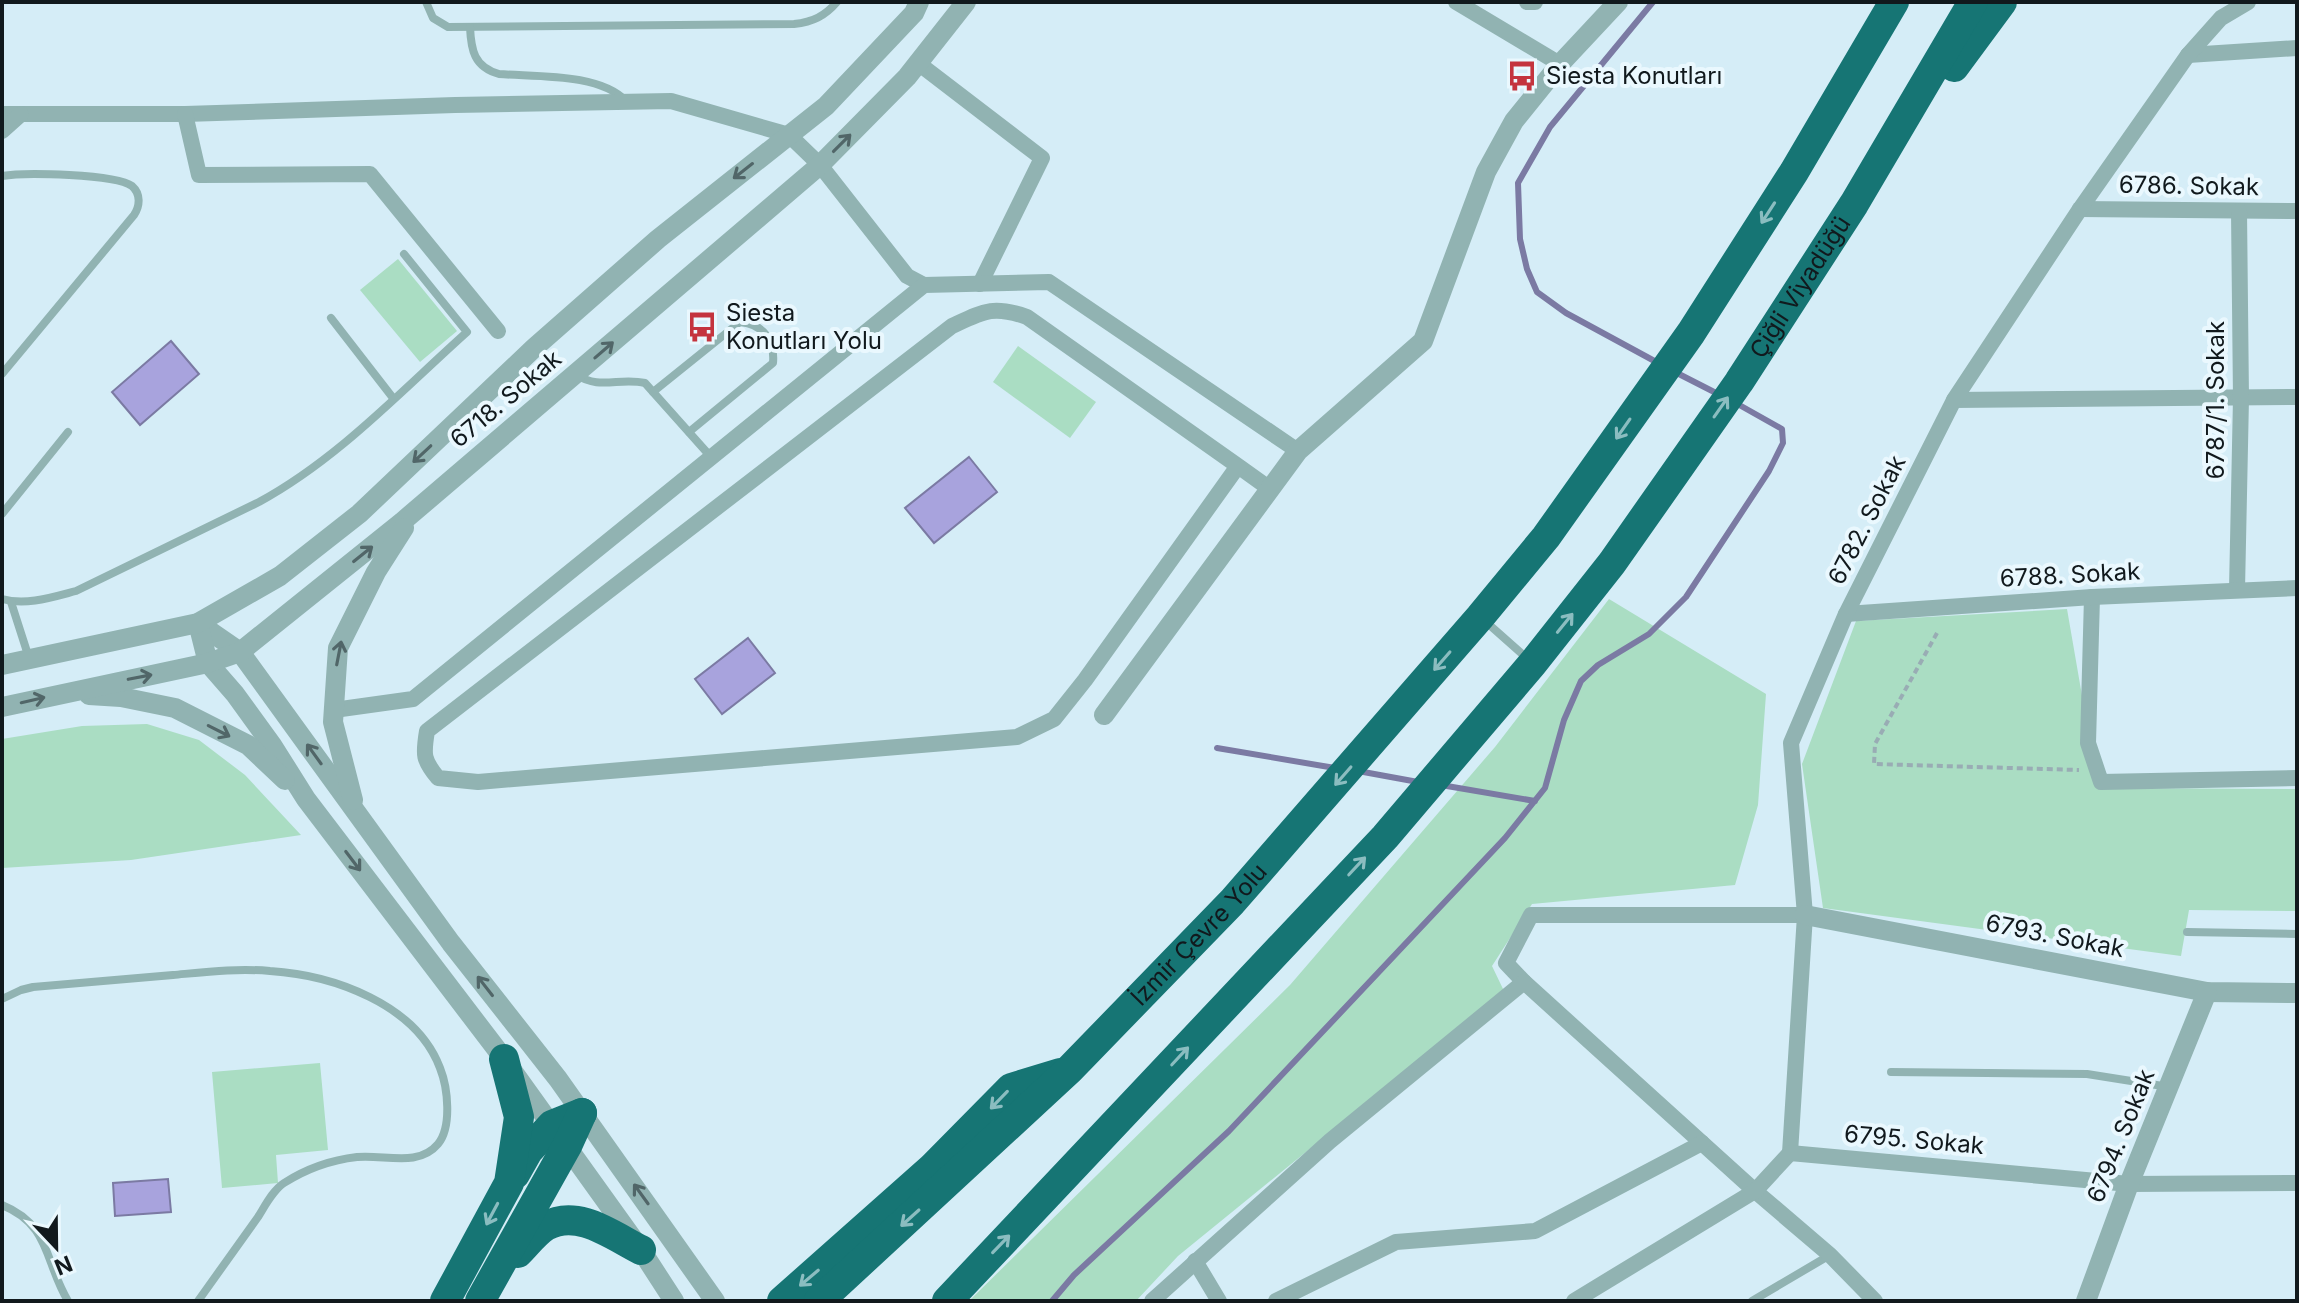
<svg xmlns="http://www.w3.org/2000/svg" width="2299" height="1303" font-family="Inter,sans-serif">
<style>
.green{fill:#aaddc3}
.water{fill:#a8a3dd;stroke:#7b7aa3;stroke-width:2}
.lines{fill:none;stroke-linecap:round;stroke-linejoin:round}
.stream{stroke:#7b7aa3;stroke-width:6}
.path{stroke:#99acb4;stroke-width:4;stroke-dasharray:6 4;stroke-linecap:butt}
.service{stroke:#91b3b2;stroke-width:8}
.minor{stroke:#91b3b2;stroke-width:16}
.tertiary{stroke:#91b3b2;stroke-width:20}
.motorway{stroke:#167574;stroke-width:30}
.oneway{stroke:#516668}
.oneway2{stroke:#8bbdc0}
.labels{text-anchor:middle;stroke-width:8;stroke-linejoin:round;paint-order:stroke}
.poi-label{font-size:24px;fill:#11191d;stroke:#eaf8fe;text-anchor:start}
.street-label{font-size:24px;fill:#11191d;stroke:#eaf8fe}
</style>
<rect width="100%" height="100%" fill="#d5edf7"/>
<g class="green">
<path d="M398,259l59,72 -37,31 -60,-72z"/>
<path d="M1018,346l78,56 -26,36 -77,-56z"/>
<path d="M1609,599l157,95 -8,111 -23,80 -203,19 -40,62 12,25 -326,265 -42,45h-167l321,-316 205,-238z"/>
<path d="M2067,609l31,179 199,1v122l-108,-1 -8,46 -358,-48 -21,-144 54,-143z"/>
<path d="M147,724l52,16 46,35 56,60 -170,25 -129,8v-129l80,-13z"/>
<path d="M320,1063l8,87 -52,5 2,28 -56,5 -10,-116z"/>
</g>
<g class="water">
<path d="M171,341l28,33 -59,51 -28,-33z"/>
<path d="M969,457l28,35 -63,51 -29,-35z"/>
<path d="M748,638l27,35 -53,41 -27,-35z"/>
<path d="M168,1179l3,33 -56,4 -2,-33z"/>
</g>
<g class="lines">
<g class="stream">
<path d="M1653,2l-103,125 -32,56 2,56 7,30 10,23 29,21 94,51"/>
<path d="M1673,371l47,24"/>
<path d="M1217,748l118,20"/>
<path d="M1358,771l60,11"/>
<path d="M1441,785l94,16"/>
<path d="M1052,1301l22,-26 155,-144 276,-293 40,-50 19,-68 17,-39 17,-16 51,-31 37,-37 83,-126 14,-28 -1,-14 -48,-27"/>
</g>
<path class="path" d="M1937,633l-62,111 -1,20 205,6"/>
<g class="service">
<path d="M426,2l7,16 15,9 346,-3c19,-2 31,-8 43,-22"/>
<path d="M470,27c1,23 4,40 29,47 38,3 100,-1 127,27"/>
<path d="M2,176c22,-4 114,-2 130,10 9,8 8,20 2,29l-132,159"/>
<path d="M331,318l62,80"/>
<path d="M577,375c22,15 43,2 68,8l66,74"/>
<path d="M653,392l87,-70c23,2 35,18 33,41l-84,69"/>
<path d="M2,514l66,-82"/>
<path d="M2,599c24,7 51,-2 74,-8l183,-89c79,-43 142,-111 208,-170l-63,-78"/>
<path d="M11,602l18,56"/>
<path d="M1485,621l44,39"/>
<path d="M2187,932l110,2"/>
<path d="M2,999l19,-9 12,-3c47,-4 93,-8 140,-12 32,-3 64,-7 97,-4 63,4 146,33 170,97 8,20 12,59 -2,76 -20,24 -54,10 -81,13 -26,3 -51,12 -73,26 -11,7 -19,23 -26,34 -20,28 -40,56 -60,84"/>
<path d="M1891,1072l196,2 82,13"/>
<path d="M2,1205c49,20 42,56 66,96"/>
<path d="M1752,1301l78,-46"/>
</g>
<g class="minor">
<path d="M1456,2l104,62"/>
<path d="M1527,2h8"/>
<path d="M2188,55l109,-7"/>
<path d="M918,63l124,95 -62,126"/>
<path d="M2,114h183l270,-9 216,-4 118,34 31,30 87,111 17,9"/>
<path d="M185,114l14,61 171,-1 128,157"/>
<path d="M2,131l19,-17"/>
<path d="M2080,209l217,2"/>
<path d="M1954,400l343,-3"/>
<path d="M1238,466l-153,214 -31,39 -37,18 -539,45 -40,-4c-15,-18 -15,-23 -11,-47l525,-405c32,-15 41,-21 75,-9l211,149 32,23"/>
<path d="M2237,590l4,-192 -2,-187"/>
<path d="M2092,597l-4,146 13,39 196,-4"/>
<path d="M1846,614l246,-17 205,-9"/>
<path d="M334,710l79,-11 511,-414 125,-3 249,169"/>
<path d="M1524,982l-18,-19 25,-48h274"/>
<path d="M1790,1153l15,-238 -14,-172 55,-129 108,-214 126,-191 108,-154 33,-37 27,-16"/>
<path d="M1195,1261l24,40"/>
<path d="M1152,1301l178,-160 194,-159 231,209 75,64 45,46"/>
<path d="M1276,1301l120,-59 139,-11 167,-88"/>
<path d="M1574,1301l181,-110 35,-38 339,31 168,-1"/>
</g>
<g class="tertiary">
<path d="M198,623l42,29 211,291 107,136 157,222"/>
<path d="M198,623l10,40 27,31 37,51 34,54 198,260 137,191 33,51"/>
<path d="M2,665l196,-42 82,-47 79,-62 175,-166 124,-109 168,-133 88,-93 5,-11"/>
<path d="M89,695l32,2 54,11 73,37 37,35"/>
<path d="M2,707l206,-44 32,-11 162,-130 418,-357 87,-88 59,-75"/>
<path d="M1104,715l194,-264 125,-110 63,-169 28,-51 46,-57 58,-62"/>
<path d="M353,800l-20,-78 5,-74 38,-76 28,-44"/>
<path d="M1805,915l402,77 90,1"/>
<path d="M2086,1301l43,-117 78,-192"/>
</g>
<g class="motorway">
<path d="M1954,67l48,-65"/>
<path d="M515,1174l13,-23 24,-26 30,-12"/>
<path d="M518,1253c8,-8 18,-21 28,-27 32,-18 67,10 95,24"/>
<path d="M445,1301l64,-118 10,-66 -15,-58"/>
<path d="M480,1301l87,-155 15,-33"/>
<path d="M782,1301l150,-133 79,-80 49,-15"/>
<path id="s1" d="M819,1301l250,-231 163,-168 248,-285 66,-80 145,-204 103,-161 100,-170"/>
<path id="s2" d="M947,1301l438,-464 148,-174 79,-100 127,-181 115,-178 119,-202"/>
</g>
</g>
<defs><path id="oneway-shaft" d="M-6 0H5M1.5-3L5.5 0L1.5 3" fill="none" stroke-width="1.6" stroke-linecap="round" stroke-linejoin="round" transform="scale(2)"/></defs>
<g class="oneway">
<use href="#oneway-shaft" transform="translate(842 143) rotate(-45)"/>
<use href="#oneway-shaft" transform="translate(743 171) rotate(142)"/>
<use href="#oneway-shaft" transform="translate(604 350) rotate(-41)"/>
<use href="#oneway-shaft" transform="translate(422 454) rotate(137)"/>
<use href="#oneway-shaft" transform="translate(363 554) rotate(-39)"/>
<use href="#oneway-shaft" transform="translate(339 653) rotate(-79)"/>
<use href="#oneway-shaft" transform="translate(140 677) rotate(-11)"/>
<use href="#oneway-shaft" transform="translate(33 700) rotate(-13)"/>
<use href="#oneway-shaft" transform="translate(219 731) rotate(27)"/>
<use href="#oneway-shaft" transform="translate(314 754) rotate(-126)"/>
<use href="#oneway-shaft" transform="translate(353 861) rotate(53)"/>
<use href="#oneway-shaft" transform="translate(485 986) rotate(-128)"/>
<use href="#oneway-shaft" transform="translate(641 1194) rotate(-126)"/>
</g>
<g class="oneway2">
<use href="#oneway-shaft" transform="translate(1768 213) rotate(123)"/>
<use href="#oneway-shaft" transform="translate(1721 407) rotate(-55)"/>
<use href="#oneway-shaft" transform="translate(1623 429) rotate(125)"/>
<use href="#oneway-shaft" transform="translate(1565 623) rotate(-51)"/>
<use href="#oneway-shaft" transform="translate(1442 661) rotate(131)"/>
<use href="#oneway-shaft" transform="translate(1343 776) rotate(131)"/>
<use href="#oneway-shaft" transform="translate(1357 866) rotate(-47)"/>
<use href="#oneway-shaft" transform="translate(1180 1056) rotate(-47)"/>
<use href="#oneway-shaft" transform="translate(999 1100) rotate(134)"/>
<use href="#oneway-shaft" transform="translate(492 1214) rotate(118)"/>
<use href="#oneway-shaft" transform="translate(910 1218) rotate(138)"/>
<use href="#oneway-shaft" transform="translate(1001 1244) rotate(-46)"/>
<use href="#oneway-shaft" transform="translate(809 1278) rotate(140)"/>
</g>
<defs>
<g id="bus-bare" transform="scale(2.4)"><path d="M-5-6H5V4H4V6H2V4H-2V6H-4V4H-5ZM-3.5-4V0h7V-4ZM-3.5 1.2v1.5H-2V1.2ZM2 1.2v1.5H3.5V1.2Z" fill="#c4343e" stroke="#eaf8fe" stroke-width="2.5" paint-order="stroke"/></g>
</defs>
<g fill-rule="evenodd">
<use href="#bus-bare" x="1522" y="76"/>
<use href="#bus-bare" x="702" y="327"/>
</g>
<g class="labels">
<g class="poi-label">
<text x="1546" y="84">Siesta Konutları</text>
<text x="726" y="321">Siesta<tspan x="726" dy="28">Konutları Yolu</tspan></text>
</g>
<g class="street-label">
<text transform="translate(2189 186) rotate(1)" y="8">6786. Sokak</text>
<text dy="8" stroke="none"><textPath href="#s2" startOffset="1328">Çiğli Viyadüğü</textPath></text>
<text transform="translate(506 399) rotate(-40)" y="8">6718. Sokak</text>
<text transform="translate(2216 400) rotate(-90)" y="8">6787/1. Sokak</text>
<text transform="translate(1867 520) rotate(-63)" y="8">6782. Sokak</text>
<text transform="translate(2070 575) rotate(-3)" y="8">6788. Sokak</text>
<text dy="8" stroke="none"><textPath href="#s1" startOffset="528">İzmir Çevre Yolu</textPath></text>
<text transform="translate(2055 936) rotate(11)" y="8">6793. Sokak</text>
<text transform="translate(2121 1136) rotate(-68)" y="8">6794. Sokak</text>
<text transform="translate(1914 1140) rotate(5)" y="8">6795. Sokak</text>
</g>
</g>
<rect width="2299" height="1303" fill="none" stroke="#11191d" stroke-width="8"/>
<g transform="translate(56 1247) rotate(158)" stroke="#eaf8fe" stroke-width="6" paint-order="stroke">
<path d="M0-6L14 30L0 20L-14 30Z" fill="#11191d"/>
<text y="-12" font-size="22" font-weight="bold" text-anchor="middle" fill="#11191d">N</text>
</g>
</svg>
